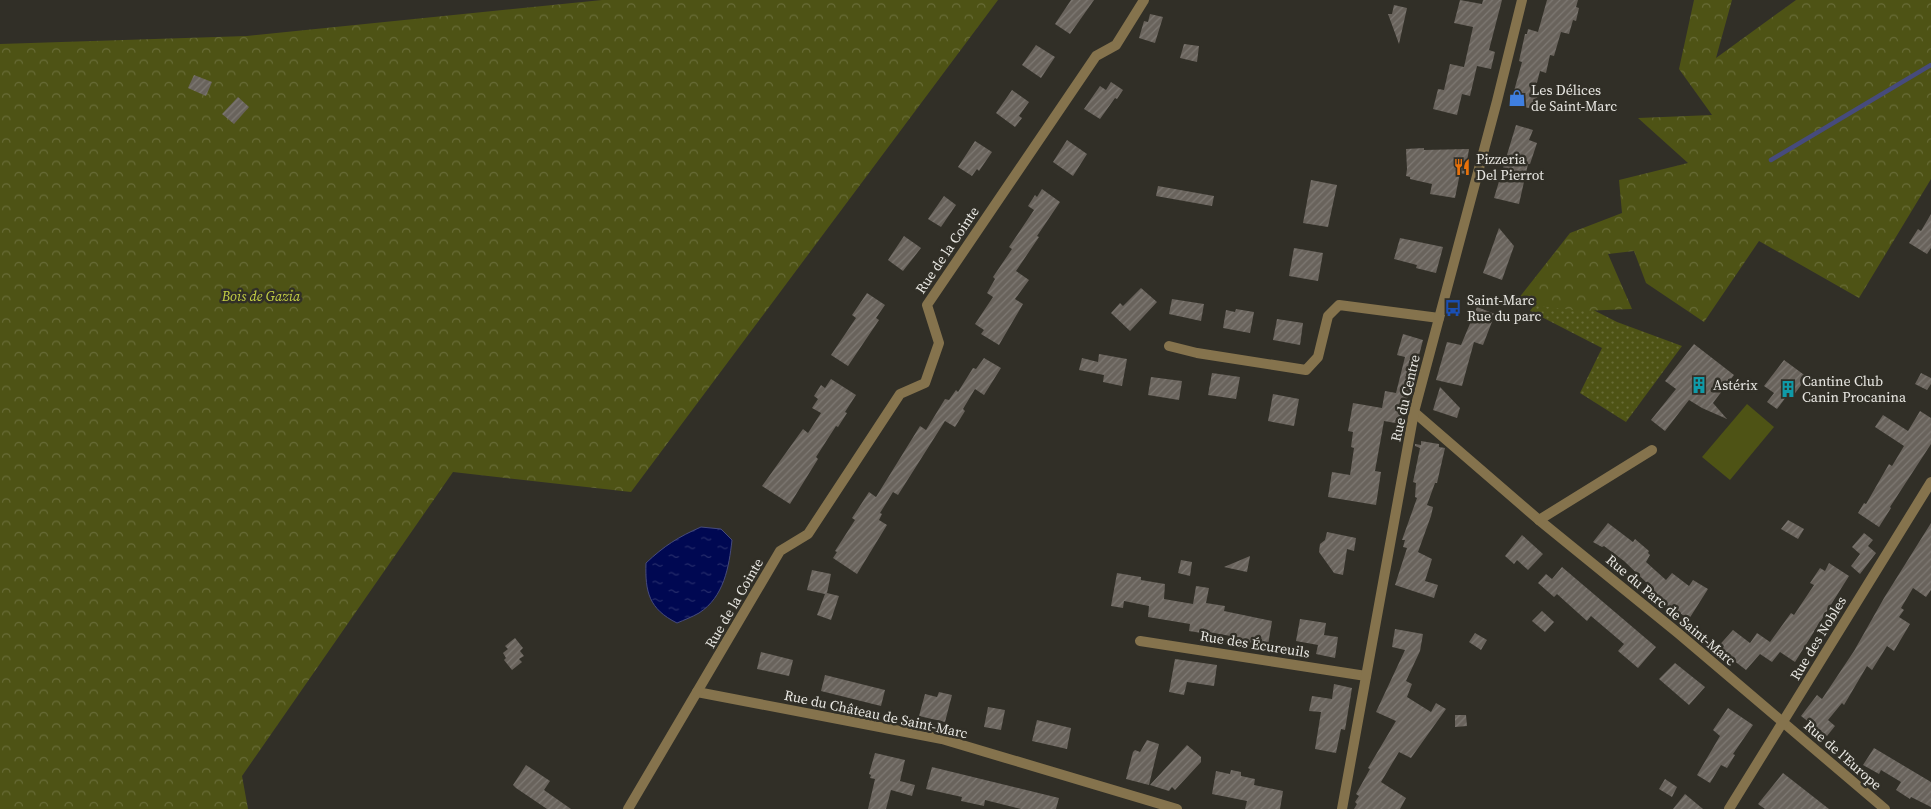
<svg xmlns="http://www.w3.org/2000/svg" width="1931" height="809" font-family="'Source Serif 4',serif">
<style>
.grass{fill:url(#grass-dots)}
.forest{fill:url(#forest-crowns)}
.pitch{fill:#4e5315}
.water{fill:url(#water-ripples);stroke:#464b7d}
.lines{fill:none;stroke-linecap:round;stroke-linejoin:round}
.stream{stroke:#464b7d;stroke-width:4.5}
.building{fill:url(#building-hatch)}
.street{stroke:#85734d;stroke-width:10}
.labels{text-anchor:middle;stroke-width:5;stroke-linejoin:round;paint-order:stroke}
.poi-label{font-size:14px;fill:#e8e7e2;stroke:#312f27;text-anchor:start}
.street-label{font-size:14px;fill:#e8e7e2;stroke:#312f27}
.park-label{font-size:14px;font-style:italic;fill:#c4d044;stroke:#312f27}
</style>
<defs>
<pattern id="grass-dots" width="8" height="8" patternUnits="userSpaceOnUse" patternTransform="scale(1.25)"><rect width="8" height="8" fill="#4e5315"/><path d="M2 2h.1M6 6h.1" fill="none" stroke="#686c37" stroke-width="1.8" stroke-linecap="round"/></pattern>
<pattern id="forest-crowns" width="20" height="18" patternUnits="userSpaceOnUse" patternTransform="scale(1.25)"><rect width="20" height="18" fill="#4e5315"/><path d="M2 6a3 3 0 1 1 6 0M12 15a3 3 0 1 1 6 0" fill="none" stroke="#686c37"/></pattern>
<pattern id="water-ripples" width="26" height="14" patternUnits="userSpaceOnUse" patternTransform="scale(1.25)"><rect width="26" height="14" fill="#000852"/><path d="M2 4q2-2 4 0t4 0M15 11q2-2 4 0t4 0" fill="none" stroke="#252c6b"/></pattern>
<pattern id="building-hatch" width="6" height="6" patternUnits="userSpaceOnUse" patternTransform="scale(1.25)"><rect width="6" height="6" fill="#69635c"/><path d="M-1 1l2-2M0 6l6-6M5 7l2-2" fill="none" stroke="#7e7973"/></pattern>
</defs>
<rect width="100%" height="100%" fill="#312f27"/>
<path class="grass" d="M1548,287l69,35 65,24 -56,76 -46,-29 22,-45 -72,-37z"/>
<g class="forest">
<path d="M602,0h396l-367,492 -178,-20 -211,304 6,33h-248v-765l247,-8z"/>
<path d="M1694,0h38l-16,58 80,-58h135v179l-72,119 -100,-57 -55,81 -58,-39 -12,-32 -26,3 24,55 -51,2 -66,-8 55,-70 52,-20 -3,-33 69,-17 -50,-45 74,-3 -33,-46z"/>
</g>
<path class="pitch" d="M1747,404l27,23 -44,53 -28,-23z"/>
<path class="water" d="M701,527l20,2 11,11c-3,27 -8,57 -33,73 -7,4 -15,7 -22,10 -28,-14 -32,-31 -31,-60 18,-17 32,-26 55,-36z"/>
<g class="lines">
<path class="stream" d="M1771,160l160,-95"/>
</g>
<g class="building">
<path d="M1071,0h23l-24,34 -15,-10z"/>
<path d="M1460,0l22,4 1,-4h19l-13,50 6,2 -4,17 -14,-3 -7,30 -8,-2 -5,21 -24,-6 5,-20 6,1 6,-26 14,3 9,-40 -19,-4z"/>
<path d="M1547,0h31l-2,7 3,1 -3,13 -3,-1 -4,14 -8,-2 -7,24 -4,-1 -4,18 -6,-2 -6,23 4,1 -4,14 -19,-4 -4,-3 11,-40 -3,-1 6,-27h2l1,-5 10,3z"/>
<path d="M1394,5l13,3 -8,36 -11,-30h4z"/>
<path d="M1150,14l13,3 -8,26 -16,-5 5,-17 4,1z"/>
<path d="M1184,44l15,2 -2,16 -17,-4z"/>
<path d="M1036,45l19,12 -14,21 -19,-13z"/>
<path d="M194,75l18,7 -6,14 -18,-8z"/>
<path d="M1111,82l12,8 -6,9 -2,-1 -15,21 -16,-10 16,-23 6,4z"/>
<path d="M1012,90l17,12 -10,14 3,2 -7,9 -19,-14z"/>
<path d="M238,97l11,10 -15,17 -12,-10z"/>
<path d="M1516,125l17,5 -4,10 8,3 -7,21h-2l-9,40 -25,-6z"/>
<path d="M1067,140l20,14 -14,22 -20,-14z"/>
<path d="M975,141l17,11 -13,19 -2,-2 -5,7 -14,-9z"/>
<path d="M1424,148v2l45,-1 -4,25 -5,-1 -5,25 -25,-4 2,-10 -22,-5v-2l-4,-1 1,-7 -1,-20z"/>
<path d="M1311,180l26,5 -9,42 -25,-4z"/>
<path d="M1158,186l56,10 -2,10 -56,-10z"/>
<path d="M1042,189l18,13 -23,34 2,1 -23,34 13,9 -14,19 8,5 -24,41 -18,-11 3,-4 -9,-6 18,-27 -6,-4 8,-14 -2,-2 19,-28 -3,-2 25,-37 -6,-4 7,-11 2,2z"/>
<path d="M944,196l12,9 -15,22 -13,-8z"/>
<path d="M1931,214v34l-4,6 -18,-11 9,-14 3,2z"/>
<path d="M1499,228l15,18 -12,34 -19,-7z"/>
<path d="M904,236l17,12 -18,23 -15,-11z"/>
<path d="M1400,238l43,9 -7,26 -20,-5 1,-3 -23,-6z"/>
<path d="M1294,248l29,5 -5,28 -29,-5z"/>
<path d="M1141,288l16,14 -27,29 -19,-18 9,-10 3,3z"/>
<path d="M867,293l18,12 -9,13 3,2 -31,46 -17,-11 25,-37 -4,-3z"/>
<path d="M1172,299l32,5 -3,17 -32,-7z"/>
<path d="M1477,307l18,7 -12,31 -9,-3 -12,44 -26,-6 11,-38 14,3z"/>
<path d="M1236,309l18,3 -4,21 -27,-5 3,-18 9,2z"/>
<path d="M1277,319l26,4 -3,22 -27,-5z"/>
<path d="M1403,334l20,6 -22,84 -17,-3 -9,50 6,1 -5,33 -48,-8 4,-25 18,3 4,-27 -3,-1 2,-15 -5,-1 5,-28 29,5 3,-17 11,2 9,-36 -8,-2z"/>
<path d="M1694,344l40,31 -21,28 14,16 -25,-11 -13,-8 -24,31 -14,-11 25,-31 -11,-8z"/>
<path d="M1099,354l28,5 -5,27 -19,-4 1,-7 -25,-5 3,-12 16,4z"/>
<path d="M984,358l17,10 -17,27 -9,-6 -12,20 2,2 -10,16 -10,-6 -47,74 -5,-3 -13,21 2,1 -3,6 8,5 -30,49 -24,-16 4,-6 -2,-1 20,-31 -3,-2 17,-26 7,5 44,-71 6,4 19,-31 4,1 7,-10 2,2 15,-24 3,1z"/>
<path d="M1784,360l23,17 -14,19 -4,-3 -12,16 -10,-7 7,-9 -10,-7z"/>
<path d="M1212,373l28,4 -4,22 -28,-4z"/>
<path d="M1921,373l10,5v6l-4,6 -12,-6z"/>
<path d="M1151,377l31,4 -3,19 -31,-5z"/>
<path d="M831,379l25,16 -11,17 2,1 -9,14 -2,-1 -20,31 2,2 -28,45 -28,-18 41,-57 5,4 13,-20 -9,-5 6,-9 -4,-3 7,-11 4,3z"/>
<path d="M1440,387l20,21 -3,10 -24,-8z"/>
<path d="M1273,394l26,5 -5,27 -26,-5z"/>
<path d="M1920,411l11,7v26l-41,63 1,1 -12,19 -21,-14 6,-10 2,1 23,-40 3,2 12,-20 -29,-19 8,-12 25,16z"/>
<path d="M1421,441l18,3v3l6,1 -8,35h-2l-8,22 6,2 -2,9 -13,36 14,7 -7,22 13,4 -4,13 -39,-13 12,-37 -4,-1 2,-7h-3l15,-42 -2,-1 1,-14 -3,-1 7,-34 -5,-2v-2l6,1z"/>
<path d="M1788,520l16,9 -6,10 -17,-10z"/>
<path d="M1608,523l25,19 2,-3 14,12 -1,2 2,2 -4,7 20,18 6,-7 17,13 4,-6 15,9 -19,30 -16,-10 -2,2 -26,-24 3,-3 -24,-23 -20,-15 -2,1 -9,-5z"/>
<path d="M1931,523v67l-5,7 -13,-9 -12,20 3,2 -5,7 11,7 -16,27 -7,-5 -15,24 -5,-4 -23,39 -2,-2 -14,17 7,6 -8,10 -26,-20 16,-21 5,4 32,-48 30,-53z"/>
<path d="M1327,532l29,6 -2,13 -7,-2 -4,26 -9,-2 -15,-21 1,-8 5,-4z"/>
<path d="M1864,533l9,7 -5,6 8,7 -16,21 -9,-8 9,-12 -8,-7z"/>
<path d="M1522,535l21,19 -15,16 -11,-10 -3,4 -9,-8z"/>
<path d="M1250,556l-3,16 -23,-5z"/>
<path d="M1181,560l11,2 -2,14 -12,-3z"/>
<path d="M1829,563l20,13 -54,86 -15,-10 -8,10 -12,-8 -14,16 -13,-10 -3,3 -15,-13 18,-20 17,13 7,-10 13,9 21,-29 3,2 20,-30 -4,-2 10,-15 5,3z"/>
<path d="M1562,567l94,80 -18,21 -20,-17 6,-7 -33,-28 -4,5 -30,-27 -3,3 -16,-14 8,-9 6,5z"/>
<path d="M812,570l19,4 -4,19 12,3 -8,24 -14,-5 8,-21 -18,-4z"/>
<path d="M1117,573l24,4v3l24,4 -1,15 29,5 3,-18 13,2 -3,15 19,3 -1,5 48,10 -4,24 -27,-4v-3l-32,-6 -1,2 -19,-3 1,-7 -42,-7 1,-11 -25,-5 -1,7 -12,-2z"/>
<path d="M1542,611l12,11 -9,10 -13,-11z"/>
<path d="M1300,619l26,4 -2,12 14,2 -3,21 -19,-4 2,-9 -22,-4z"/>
<path d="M1395,629l28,5 -3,17 -14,30 6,3 -5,13 24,15 5,-9 10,6 -35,49 -12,-6 -18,30 25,16 -6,11h-46l3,-5 -2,-2 4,-6 -3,-2 14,-25 -2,-1 28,-47 -20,-9 29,-62 -13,-3z"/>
<path d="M1475,633l12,7 -6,10 -12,-8z"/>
<path d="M515,638l8,10 -3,3 4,5 -5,3 3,3 -10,8 -8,-10 2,-2 -3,-5 5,-4 -3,-3z"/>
<path d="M761,652l32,8 -4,16 -32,-7z"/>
<path d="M1175,659l42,6 -3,21 -27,-4 -3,13 -15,-3z"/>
<path d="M1675,663l30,24 -16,18 -30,-26z"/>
<path d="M825,675l60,15 -4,16 -60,-15z"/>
<path d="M1334,684l18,4 -7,42 -4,-1 -5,24 -21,-4 6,-37 -12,-1 3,-15 20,3z"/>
<path d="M939,692l13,3 -7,27 -26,-6 6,-22 12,3z"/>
<path d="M988,707l17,3 -4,20 -17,-3z"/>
<path d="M1728,708l25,17 -20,29 2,1 -8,13 -6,-3 -11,18 -13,-8 23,-39 -7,-6z"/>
<path d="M1455,715h11l1,11 -12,1z"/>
<path d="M1037,720l34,8 -4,21 -35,-8z"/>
<path d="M1147,740l12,4 -10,41 -23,-6 7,-27 2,-2 5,2z"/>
<path d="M1187,745l14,12v5l-26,28 -3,-3 -3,4 -19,-6z"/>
<path d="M1874,748l57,34v25l-20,-10 -1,2 -14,-9 5,-8 -20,-12 -2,4 -16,-9z"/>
<path d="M875,753l30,7 -5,21 15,4 -3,11 -21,-6 -5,19h-18l7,-30 -5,-1 1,-3 -2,-1z"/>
<path d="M526,765l24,16 -6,9 27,19h-24l-31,-21 -3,-3z"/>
<path d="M932,767l127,31 -3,11h-35l-36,-9 -1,6 -23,-5 1,-4 -36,-8z"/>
<path d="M1231,770l10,2v4l14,3 -1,6 29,6 -3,18h-35l2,-8 -35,-7 4,-23 14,3z"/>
<path d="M1783,773l46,36h-64l-7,-5z"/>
<path d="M1665,779l12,8 -5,10 -13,-8z"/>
<path d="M1685,794l18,15h-30z"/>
</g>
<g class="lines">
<g class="street">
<path d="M1169,346l28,7 109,17 12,-13 10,-41 11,-11 100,13"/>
<path d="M1414,412l125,108 139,113 207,176"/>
<path d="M1539,520l113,-70"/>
<path d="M1140,641l226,35"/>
<path d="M697,692l245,47 235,70"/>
<path d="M628,809l152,-258 28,-17 92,-140 25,-11 14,-40 -12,-38 169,-249 20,-11 28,-45"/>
<path d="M1342,809l72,-397 83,-311 25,-101"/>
<path d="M1729,809l202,-327"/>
</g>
</g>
<defs>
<g id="shop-bare" transform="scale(1.35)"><path d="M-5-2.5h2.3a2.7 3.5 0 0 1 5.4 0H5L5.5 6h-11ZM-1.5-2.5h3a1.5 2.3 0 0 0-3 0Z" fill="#3f7fe0" stroke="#312f27" stroke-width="2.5" paint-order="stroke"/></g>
<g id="restaurant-bare" transform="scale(1.35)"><path d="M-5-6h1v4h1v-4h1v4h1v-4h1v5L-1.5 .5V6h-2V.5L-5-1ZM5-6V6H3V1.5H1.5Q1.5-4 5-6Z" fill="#e8710a" stroke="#312f27" stroke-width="2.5" paint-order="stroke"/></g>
<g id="bus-bare" transform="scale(1.35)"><path d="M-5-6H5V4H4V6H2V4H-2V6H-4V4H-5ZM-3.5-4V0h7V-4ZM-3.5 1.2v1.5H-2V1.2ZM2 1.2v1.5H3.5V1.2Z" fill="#1a4fb4" stroke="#312f27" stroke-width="2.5" paint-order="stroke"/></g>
<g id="building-bare" transform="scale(1.35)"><path d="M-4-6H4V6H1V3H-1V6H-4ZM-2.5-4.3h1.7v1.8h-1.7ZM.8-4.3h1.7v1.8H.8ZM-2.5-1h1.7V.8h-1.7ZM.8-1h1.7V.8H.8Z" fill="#0f9aa8" stroke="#312f27" stroke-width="2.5" paint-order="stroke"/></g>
</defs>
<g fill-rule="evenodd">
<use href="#shop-bare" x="1517" y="98"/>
<use href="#restaurant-bare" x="1462" y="167"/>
<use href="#bus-bare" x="1453" y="308"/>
<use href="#building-bare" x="1699" y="385"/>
<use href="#building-bare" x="1788" y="389"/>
</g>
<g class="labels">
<g class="poi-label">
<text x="1531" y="95">Les Délices<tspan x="1531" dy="16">de Saint-Marc</tspan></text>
<text x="1476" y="164">Pizzeria<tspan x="1476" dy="16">Del Pierrot</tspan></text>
<text x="1467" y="305">Saint-Marc<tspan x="1467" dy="16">Rue du parc</tspan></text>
<text x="1802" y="386">Cantine Club<tspan x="1802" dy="16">Canin Procanina</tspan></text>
<text x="1713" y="390">Astérix</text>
</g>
<g class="street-label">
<text transform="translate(947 250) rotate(-56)" y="5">Rue de la Cointe</text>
<text transform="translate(1405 398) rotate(-77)" y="5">Rue du Centre</text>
<text transform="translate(734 603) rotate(-60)" y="5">Rue de la Cointe</text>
<text transform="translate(1671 610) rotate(40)" y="5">Rue du Parc de Saint-Marc</text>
<text transform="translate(1818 638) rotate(-59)" y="5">Rue des Nobles</text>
<text transform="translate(1255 644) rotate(9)" y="5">Rue des Écureuils</text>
<text transform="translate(876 714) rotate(12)" y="5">Rue du Château de Saint-Marc</text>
<text transform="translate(1843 755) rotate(41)" y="5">Rue de l'Europe</text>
</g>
<g class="park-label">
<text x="261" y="301">Bois de Gazia</text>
</g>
</g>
</svg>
